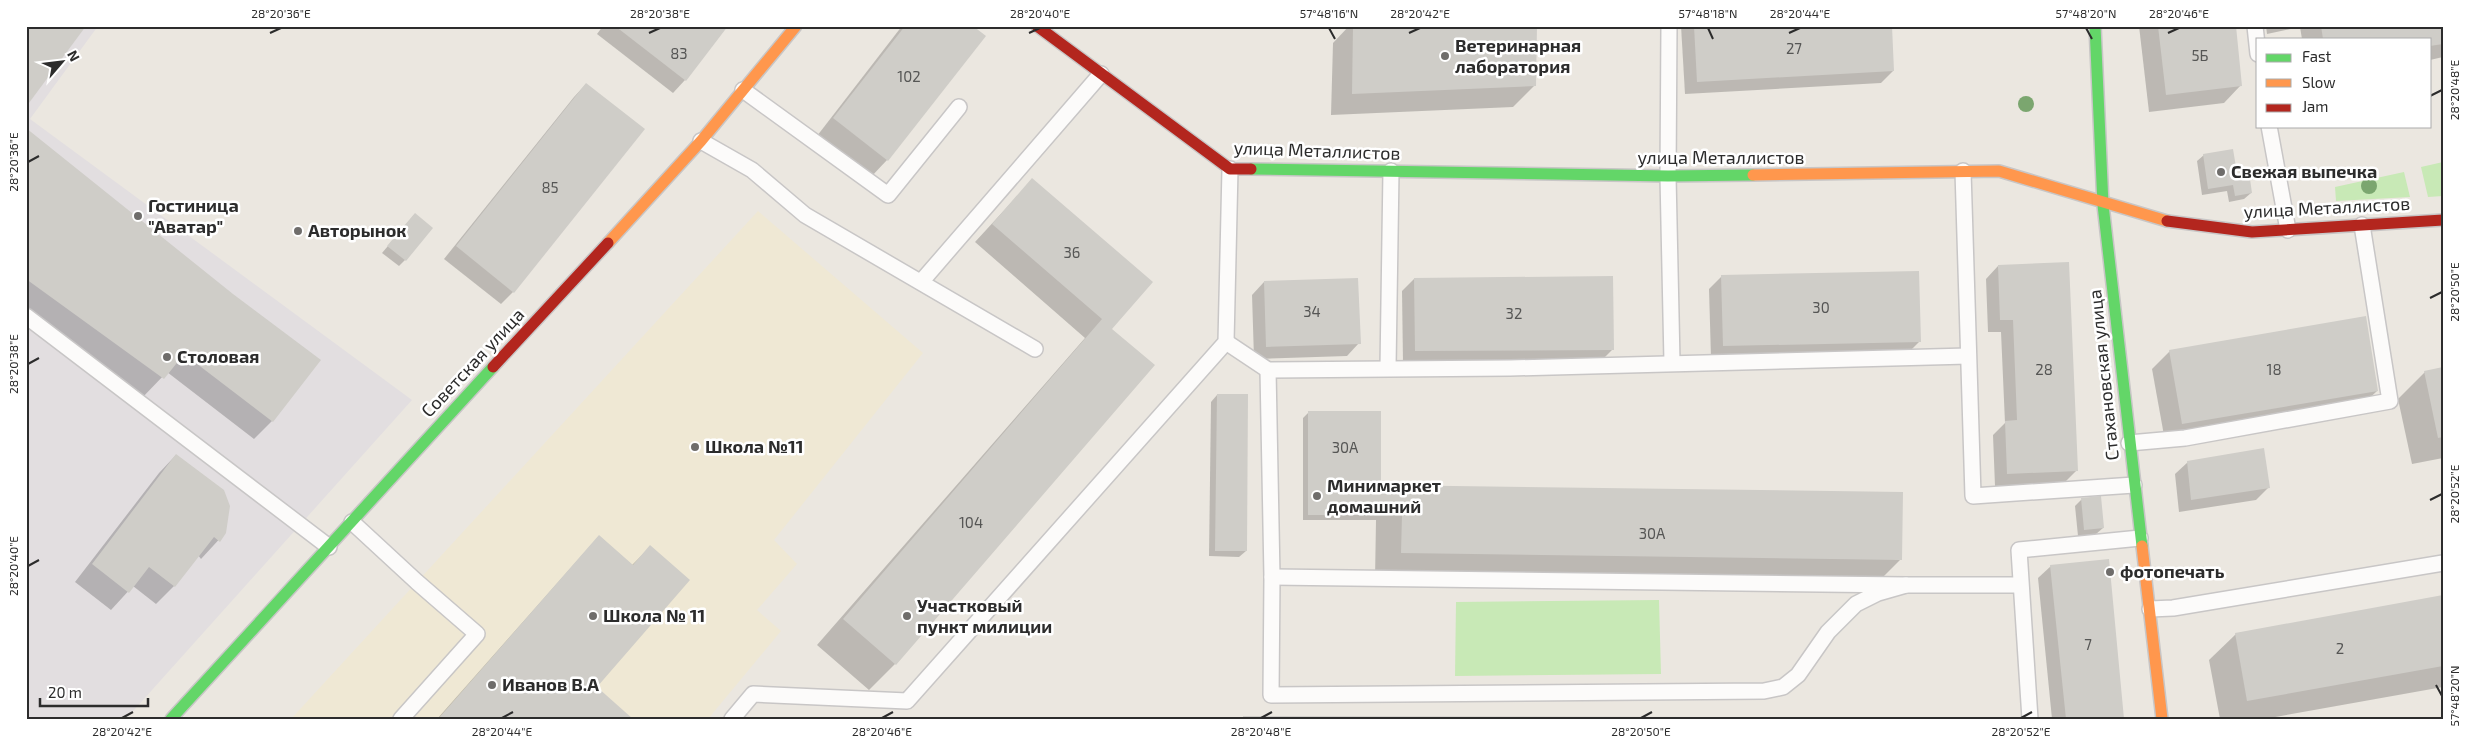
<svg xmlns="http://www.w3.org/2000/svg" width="2469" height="745" font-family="'Exo 2',sans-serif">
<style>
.industrial{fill:#e2dee0}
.education{fill:#efe8d4}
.green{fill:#c8e9b6}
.shadow{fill:#0003}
.building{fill:#cfcdc8}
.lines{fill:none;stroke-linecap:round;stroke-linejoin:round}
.lane-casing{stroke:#c8c6c6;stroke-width:18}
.fast-casing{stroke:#c8c6c6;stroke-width:14}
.slow-casing{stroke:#c8c6c6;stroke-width:14}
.jam-casing{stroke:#c8c6c6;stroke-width:14}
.lane{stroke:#fcfbfa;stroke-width:15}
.fast{stroke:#63d668;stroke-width:11}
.slow{stroke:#ff974d;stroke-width:11}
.jam{stroke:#b3261e;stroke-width:11}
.tree{fill:#7ba66f}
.ticks{fill:none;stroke:#2c2c2c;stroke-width:2}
.poi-dot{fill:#6f6d6b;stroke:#fff;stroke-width:2}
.labels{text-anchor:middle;stroke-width:5;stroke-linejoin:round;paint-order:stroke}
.number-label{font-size:15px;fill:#565655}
.poi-label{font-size:18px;font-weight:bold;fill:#2c2c2c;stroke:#fff;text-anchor:start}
.street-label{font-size:18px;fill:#2c2c2c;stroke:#fff}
.neatline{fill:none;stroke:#2c2c2c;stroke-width:2}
.ticks-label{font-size:12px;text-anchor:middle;fill:#2c2c2c}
</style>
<rect width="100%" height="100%" fill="#ebe7e0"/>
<path class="industrial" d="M26,26h72l-68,93 382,281 -286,319h-100z"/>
<path class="education" d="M758,211l165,142 -149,187 23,24 -40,46 24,21 -73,88h-417z"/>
<g class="green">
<path d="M2443,162v34l-15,1 -7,-30z"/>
<path d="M2404,172l6,25 -74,4 -1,-14z"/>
<path d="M1659,600l2,74 -206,2 1,-74z"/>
</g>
<g class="shadow">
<path d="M603,26h124l-42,54 -12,13 -76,-59z"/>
<path d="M902,26h69l-84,134 -17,18 -53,-42z"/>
<path d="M1349,26h187l-1,59 -22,22 -182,8 2,-72z"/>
<path d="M1681,26h210l2,45 -12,12 -196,11z"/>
<path d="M2139,26h95l7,59 -17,18 -75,9z"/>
<path d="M2266,26h177v31l-13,3v-21h-128l-2,-12 -33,7z"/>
<path d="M586,84l-73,208 -12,12 -57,-45 130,-162z"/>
<path d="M26,129l205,165 88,66 -47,61 -18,18 -87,-67 -26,27 -115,-83z"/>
<path d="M2204,155l47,38 -7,6 -15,3 -2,-11 -25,4 -5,-34z"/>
<path d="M1032,180l79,149 -216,335 -26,26 -52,-45 268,-307 -110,-96z"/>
<path d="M415,214l-10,46 -6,6 -17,-13z"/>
<path d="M1998,266l79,204 -13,13 -69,3 -2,-51 12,-12 -4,-91h-13l-2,-53z"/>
<path d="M1722,276l198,65 -13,13 -196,4 -2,-69z"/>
<path d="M1414,279l199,70 -13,13 -197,1 -1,-72z"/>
<path d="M1264,282l95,61 -12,13 -93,3 -2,-64z"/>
<path d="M2170,351l207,40 -18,17 -194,33 -13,-72z"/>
<path d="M2443,369v89l-31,6 -14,-65 27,-27z"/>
<path d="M1217,395l29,156 -7,6 -30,-1 2,-154z"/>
<path d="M1309,412l71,74 520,74 -26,26 -499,-7 1,-59h-73v-102z"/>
<path d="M176,455l53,52 -4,26 -24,26 -3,-4 -24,31 -18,18 -23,-18 -22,24 -36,-28 84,-109z"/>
<path d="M2188,462l81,25 -13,13 -77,12 -4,-38z"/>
<path d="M2099,498l4,30 -7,6 -18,2 -3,-30 6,-6z"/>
<path d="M599,536l33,29 18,-18 -55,140 36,32h-194z"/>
<path d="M2051,566l72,153h-71l-14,-141z"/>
<path d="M2443,597v90l-179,32h-44l-11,-59 27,-26z"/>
<path d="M1243,717l524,1 -526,1z"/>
</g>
<g class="building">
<path d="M26,26h60l-60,81z"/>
<path d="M615,26h113l-42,55z"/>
<path d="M905,26h68l13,10 -98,125 -55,-43z"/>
<path d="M1353,26h184l-1,60 -184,8z"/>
<path d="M1694,26h198l2,45 -197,11z"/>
<path d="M2158,26h78l6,60 -76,9z"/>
<path d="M2321,26h122v18l-13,2v-7h-107z"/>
<path d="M586,83l59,46 -131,164 -58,-47z"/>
<path d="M26,128l207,166 88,66 -48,62 -89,-68 -20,25 -138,-100z"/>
<path d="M2233,149l4,24 12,-1 3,21 -17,3 -2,-11 -25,4 -5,-35z"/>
<path d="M1032,178l121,104 -41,47 43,36 -259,300 -53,-46 259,-300 -110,-95z"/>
<path d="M415,213l18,15 -27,33 -19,-15z"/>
<path d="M2069,262l9,209 -71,3 -2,-53 12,-1 -4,-100h-13l-2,-55z"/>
<path d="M1919,271l2,71 -198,4 -2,-71z"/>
<path d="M1613,276l1,74 -199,1 -1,-73z"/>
<path d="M1358,278l3,66 -95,3 -2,-66z"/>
<path d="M2366,316l12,75 -196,33 -13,-74z"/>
<path d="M2443,367v70l-5,1 -14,-67z"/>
<path d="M1217,394h31l-1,157h-32z"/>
<path d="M1308,411h73v74l522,7 -1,68 -501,-7 1,-38h-94z"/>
<path d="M2264,448l6,40 -79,12 -4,-39z"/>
<path d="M176,454l48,36 6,16 -4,27 -6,9 -6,-5 -39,50 -26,-20 -20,26 -37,-29z"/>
<path d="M2101,496l3,32 -20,2 -3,-32z"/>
<path d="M599,535l34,30 17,-20 40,35 -93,107 36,32h-195z"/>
<path d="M2109,559l15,160h-58l-16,-154z"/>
<path d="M2443,595v71l-196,35 -12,-68z"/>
<path d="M1243,716l460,1v2h-460z"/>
</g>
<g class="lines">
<g class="lane-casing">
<g id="lane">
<path d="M1669,26l-1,150 4,186"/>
<path d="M2255,26l3,28"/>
<path d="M743,90l145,105 71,-88"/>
<path d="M2269,126l19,104"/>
<path d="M701,141l51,29 53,45 230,134"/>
<path d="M1963,171l10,325 161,-11"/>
<path d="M921,282l180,-208"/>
<path d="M26,316l303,231"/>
<path d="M1226,342l42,28 242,-2 458,-12"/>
<path d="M1388,368l3,-197"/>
<path d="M1268,370l4,207 -1,118 493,-4 19,-4 15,-12 30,-43 28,-28 22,-11 28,-8"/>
<path d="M2129,443l56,-5 205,-37 -28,-176"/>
<path d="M352,522l65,60 60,52 -76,85"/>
<path d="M1272,577l634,8h113"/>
<path d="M2150,609l23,-1 270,-45"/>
<path d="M732,719l21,-25 154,7 319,-359 4,-173"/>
<path d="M2030,719l-11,-169 121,-12"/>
</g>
</g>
<g class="fast-casing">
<g id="fast">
<path d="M2095,26l8,179 39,341"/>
<path d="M1251,169l417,7 85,-1"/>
<path d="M171,719l322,-352"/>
</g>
</g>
<g class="slow-casing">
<g id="slow">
<path d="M1753,175l246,-4 168,50"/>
<path d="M608,243l93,-102 95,-115"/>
<path d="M2142,546l20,173"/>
</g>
</g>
<g class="jam-casing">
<g id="jam">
<path d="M1037,26l193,143h21"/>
<path d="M2167,221l85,11 191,-12"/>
<path d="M493,367l115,-124"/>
</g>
</g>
<use href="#lane" class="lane"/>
<use href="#fast" class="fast"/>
<use href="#slow" class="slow"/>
<use href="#jam" class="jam"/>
</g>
<g class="tree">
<circle cx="2026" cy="104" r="8"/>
<circle cx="2369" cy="186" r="8"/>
</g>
<path class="ticks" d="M1329,28l6,11M1708,28l5,11M2086,28l6,11M270,33l11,-5M649,33l11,-5M1029,33l11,-5M1409,33l11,-5M1789,33l11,-5M2168,33l11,-5M2430,96l12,-6M28,162l11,-6M2430,298l12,-6M28,364l11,-6M2430,500l12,-6M28,566l11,-6M2436,685l6,11M122,718l11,-6M502,718l11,-6M882,718l11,-6M1261,718l11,-6M1641,718l11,-6M2021,718l11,-6"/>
<g class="poi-dot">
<circle cx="1445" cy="56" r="5"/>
<circle cx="2221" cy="172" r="5"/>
<circle cx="138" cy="216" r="5"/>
<circle cx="298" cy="231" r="5"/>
<circle cx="167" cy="357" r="5"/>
<circle cx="695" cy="447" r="5"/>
<circle cx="1317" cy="496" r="5"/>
<circle cx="2110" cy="572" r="5"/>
<circle cx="593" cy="616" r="5"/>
<circle cx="907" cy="616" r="5"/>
<circle cx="492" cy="685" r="5"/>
</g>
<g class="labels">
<g class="number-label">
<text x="1794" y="54">27</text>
<text x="679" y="59">83</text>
<text x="2200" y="61">5Б</text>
<text x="909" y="82">102</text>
<text x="550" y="193">85</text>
<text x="1072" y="258">36</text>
<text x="1821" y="313">30</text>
<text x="1312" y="317">34</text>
<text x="1514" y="319">32</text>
<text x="2044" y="375">28</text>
<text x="2274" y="375">18</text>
<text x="1345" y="453">30А</text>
<text x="971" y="528">104</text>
<text x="1652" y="539">30А</text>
<text x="2088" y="650">7</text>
<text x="2340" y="654">2</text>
</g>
<g class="poi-label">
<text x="1455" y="52">Ветеринарная<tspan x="1455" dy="21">лаборатория</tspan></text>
<text x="2231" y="178">Свежая выпечка</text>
<text x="148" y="212">Гостиница<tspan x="148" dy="21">"Аватар"</tspan></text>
<text x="308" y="237">Авторынок</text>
<text x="177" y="363">Столовая</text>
<text x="705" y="453">Школа №11</text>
<text x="1327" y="492">Минимаркет<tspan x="1327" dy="21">домашний</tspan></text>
<text x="2120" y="578">фотопечать</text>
<text x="917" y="612">Участковый<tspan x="917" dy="21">пункт милиции</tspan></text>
<text x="603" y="622">Школа № 11</text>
<text x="502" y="691">Иванов В.А</text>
</g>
<g class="street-label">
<text transform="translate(1317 151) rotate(2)" y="6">улица Металлистов</text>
<text x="1721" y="164">улица Металлистов</text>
<text transform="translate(2327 208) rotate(-3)" y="6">улица Металлистов</text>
<text transform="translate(473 363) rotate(-47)" y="6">Советская улица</text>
<text transform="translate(2104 375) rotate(-96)" y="6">Стахановская улица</text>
</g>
</g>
<rect width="2469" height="745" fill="none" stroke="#ffffff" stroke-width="55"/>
<rect x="2256" y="38" width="175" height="90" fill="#ffffff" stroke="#ababab"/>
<rect x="2266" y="54" width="25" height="8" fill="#63d668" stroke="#ababab"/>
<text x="2302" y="62" font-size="15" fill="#2c2c2c">Fast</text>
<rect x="2266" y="79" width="25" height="8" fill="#ff974d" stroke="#ababab"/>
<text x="2302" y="88" font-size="15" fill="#2c2c2c">Slow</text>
<rect x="2266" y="104" width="25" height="8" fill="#b3261e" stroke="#ababab"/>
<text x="2302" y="112" font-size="15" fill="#2c2c2c">Jam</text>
<g transform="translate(62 62) rotate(62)" stroke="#ffffff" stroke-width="4" paint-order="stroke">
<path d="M0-4L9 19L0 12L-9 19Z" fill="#2c2c2c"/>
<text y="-8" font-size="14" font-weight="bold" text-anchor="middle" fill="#2c2c2c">N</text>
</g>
<path d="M40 698v8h108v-8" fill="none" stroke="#2c2c2c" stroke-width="2.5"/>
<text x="48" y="698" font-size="15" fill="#2c2c2c" stroke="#ffffff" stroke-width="4" paint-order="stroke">20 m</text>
<rect x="28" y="28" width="2414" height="690" class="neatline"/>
<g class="ticks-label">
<text x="281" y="18">28°20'36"E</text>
<text x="660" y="18">28°20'38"E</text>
<text x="1040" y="18">28°20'40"E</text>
<text x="1329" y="18">57°48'16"N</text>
<text x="1420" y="18">28°20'42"E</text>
<text x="1708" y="18">57°48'18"N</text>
<text x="1800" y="18">28°20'44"E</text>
<text x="2086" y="18">57°48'20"N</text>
<text x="2179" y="18">28°20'46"E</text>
<text transform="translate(2455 90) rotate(-90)" y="4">28°20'48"E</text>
<text transform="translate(14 162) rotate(-90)" y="4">28°20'36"E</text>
<text transform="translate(2455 292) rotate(-90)" y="4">28°20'50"E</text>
<text transform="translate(14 364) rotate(-90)" y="4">28°20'38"E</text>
<text transform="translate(2455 494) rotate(-90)" y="4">28°20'52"E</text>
<text transform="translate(14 566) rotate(-90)" y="4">28°20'40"E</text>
<text transform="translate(2455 696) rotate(-90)" y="4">57°48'20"N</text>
<text x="122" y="736">28°20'42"E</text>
<text x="502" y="736">28°20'44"E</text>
<text x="882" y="736">28°20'46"E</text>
<text x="1261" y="736">28°20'48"E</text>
<text x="1641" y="736">28°20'50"E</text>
<text x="2021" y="736">28°20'52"E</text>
</g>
</svg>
